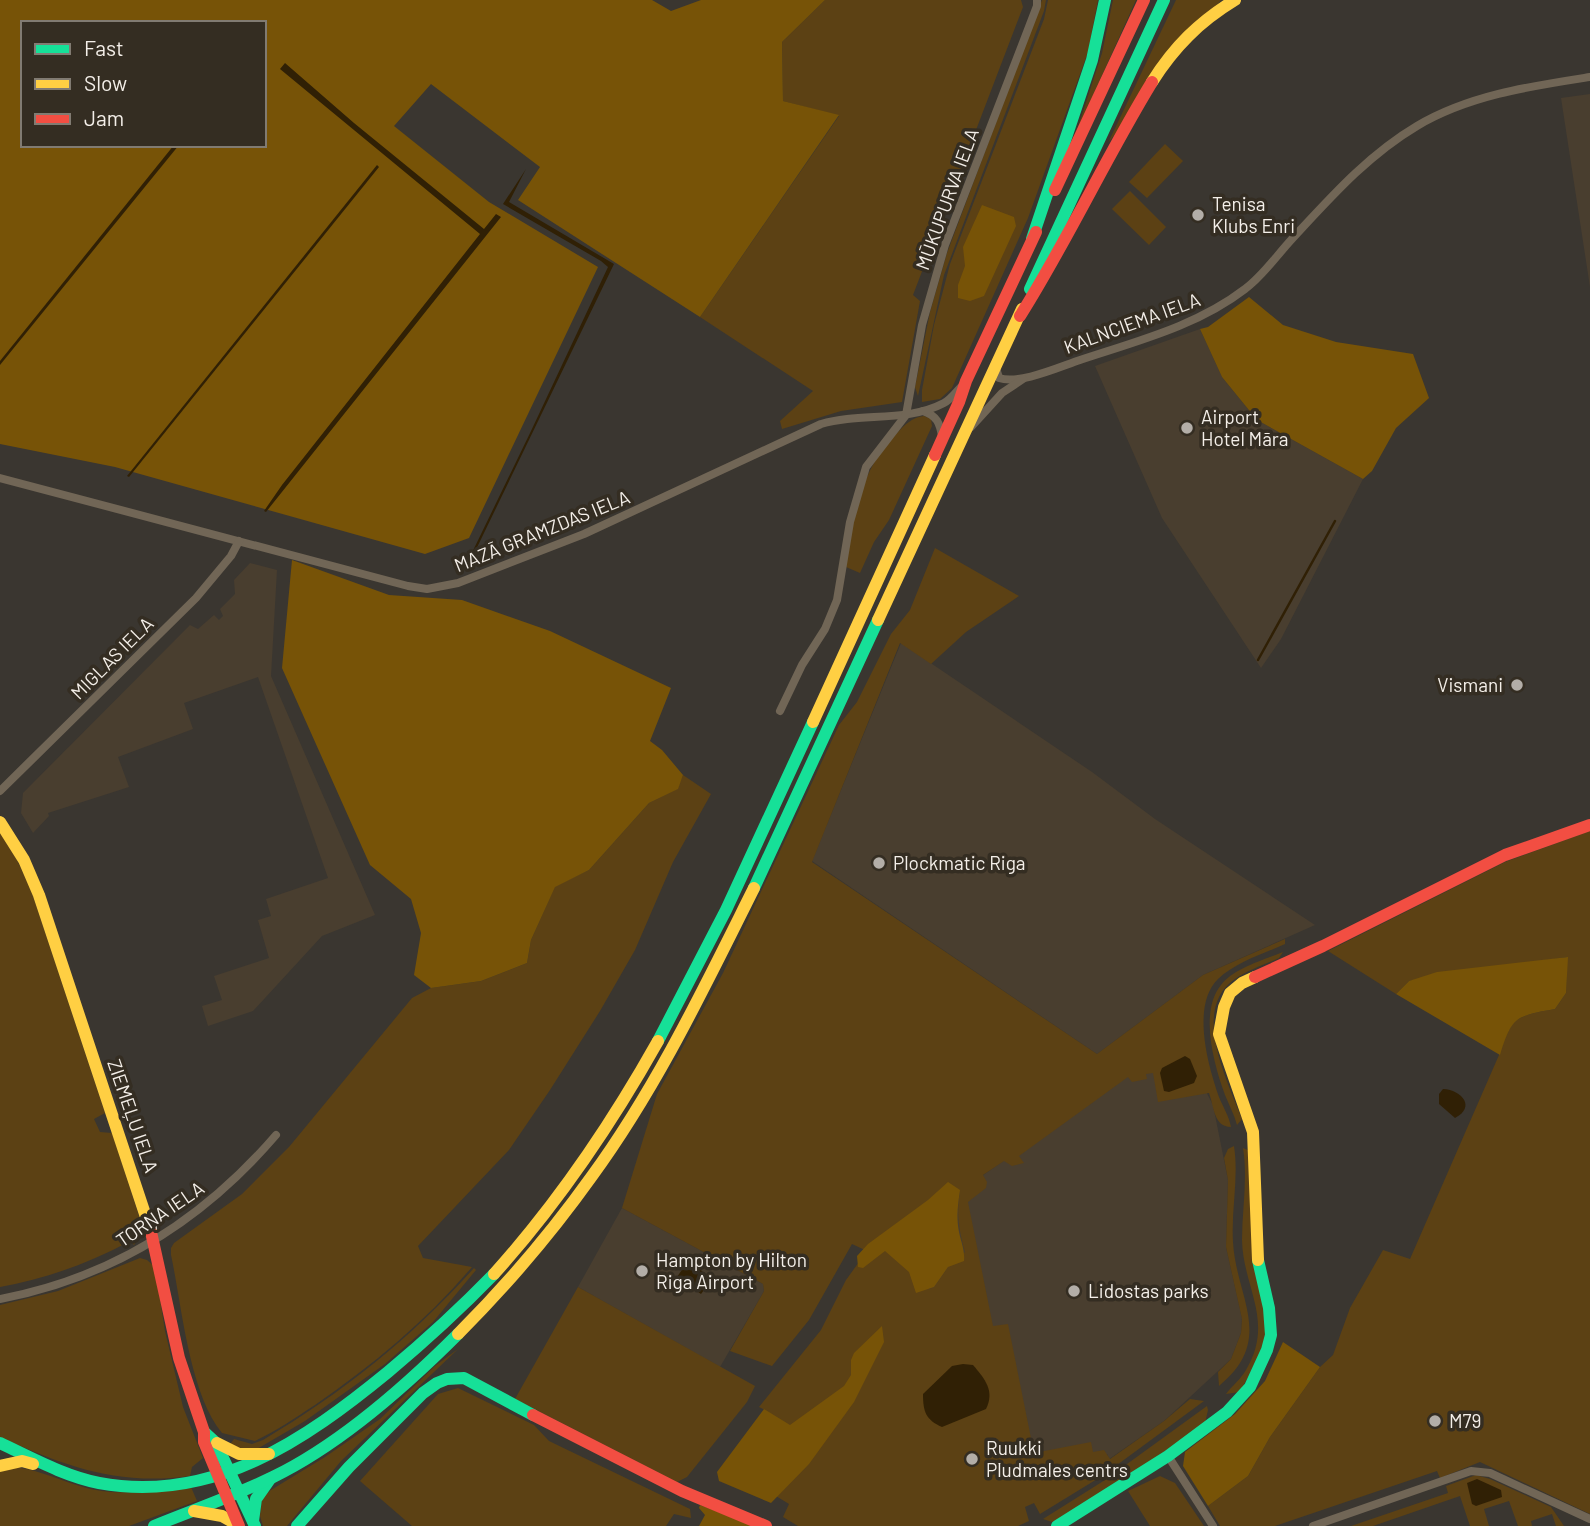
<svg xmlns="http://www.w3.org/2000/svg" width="1590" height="1526" font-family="Barlow,sans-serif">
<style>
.built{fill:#493e2f}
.green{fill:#5c4114;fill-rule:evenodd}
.forest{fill:#775307;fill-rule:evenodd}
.water{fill:#302005}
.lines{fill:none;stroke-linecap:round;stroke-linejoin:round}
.stream{stroke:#302005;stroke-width:2.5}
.street{stroke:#716656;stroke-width:8}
.fast{stroke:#16e098;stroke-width:12}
.slow{stroke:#ffcf43;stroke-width:12}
.jam{stroke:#f24e42;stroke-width:12}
.poi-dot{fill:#b3aea8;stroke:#342d22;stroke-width:2.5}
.labels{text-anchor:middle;stroke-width:7;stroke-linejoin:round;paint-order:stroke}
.street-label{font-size:19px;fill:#f4efe9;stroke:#342d22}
.poi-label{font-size:19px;fill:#f4efe9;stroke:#342d22;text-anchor:start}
</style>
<rect width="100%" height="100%" fill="#3a3630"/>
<g class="built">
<path d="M1590,94v193l-29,-189z"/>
<path d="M1200,329l22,48 35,43 106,59 -82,160 -20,29 -99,-150 -67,-152z"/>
<path d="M250,563l27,7 -6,106 104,239 -53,21 -69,75 -45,15 -6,-20 20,-6 -8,-24 55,-18 -11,-38 13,-4 -5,-17 62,-21 -70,-201 -74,26 9,26 -75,28 11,30 -81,26 1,3 -16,17 -12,-20 2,-20 167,-168 8,4 16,-14 5,5 4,-4 -3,-7 15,-15 -1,-14z"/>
<path d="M901,643l191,129 63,47 160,106 -112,50 -106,79 -285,-193z"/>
<path d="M1178,1038l35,67 15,75 -2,67 16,71 -1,15 -10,26 -67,62 -55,38 -2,-5 -54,32 -5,-7 -5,2 -84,-136 -61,-110z"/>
<path d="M622,1208l141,76 1,7 -44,76 -142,-80z"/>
</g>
<g class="green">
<path d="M825,0h196l2,7 -110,288 7,6 -18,101 -61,9 -59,18 -2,-8 33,-30 -113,-74 139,-201 -56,-15 -1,-59z"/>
<path d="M1042,0h4l-2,11 -100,264 -26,121 -3,-9 15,-75 17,-59z"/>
<path d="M1048,0h50l-10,52 -60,166 -76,170 -12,11 -18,3v-12l12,-65 16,-61 94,-245z"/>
<path d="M1113,0h23l-60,133 26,-80z"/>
<path d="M1176,0h45l-113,143z"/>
<path d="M1165,144l18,17 -36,37 -18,-16z"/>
<path d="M1130,191l36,36 -17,18 -37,-36z"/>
<path d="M924,416l7,3 1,7 -43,94 -15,22 -14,31 -14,-6c7,-49 14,-98 51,-134 8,-8 15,-16 27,-17z"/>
<path d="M935,548l84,48 -53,36 -35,32 -31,-21 -88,219 285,192 106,-79 82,-36v5c-22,10 -49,18 -67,35 -27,26 -10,87 1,118 4,10 10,19 12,30 -17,0 -17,-20 -22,-34l-51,9 -5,-29 -7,1 1,5 -15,3 -4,-5 -109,79 5,7 -12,3 -8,-5 -21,14 4,7 -1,6 -18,14 25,124 15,-2 26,129 57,-11 2,10 11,-2 6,9 54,-38 26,-22 14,2 -102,75 -62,38 -6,-11 -9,4 4,14 -11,5h-220l-15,-9 6,-13 -64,-39 40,-55 -6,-3 62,-77 25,-50 21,-29 -15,-7 -43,76 -37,46 -42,-15 34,-60 -1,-7 -141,-76 35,-114 66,-121 116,-248 18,-23 34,-68 19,-24zM960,1191c-4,22 -1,39 5,61l-17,15 -14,20 -5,2z"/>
<path d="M683,775l28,19 -38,68 -38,88 -35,61 -50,79 -41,60 -91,96 5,12 49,9c-45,53 -99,98 -157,138 -20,13 -39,26 -60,36l-33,-8c-33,-40 -40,-127 -51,-178v-7l3,-5 68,-49 47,-47 123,-149 19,-10 50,-7 46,-18 4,-23 24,-54 34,-16 60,-67 28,-14z"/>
<path d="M1590,831v683l-110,-52 -40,16 -3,-7 -162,55h-55l-12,-20 40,-30 22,-39 50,-70 13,-12 17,-47 33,-58 27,9 89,-204c13,-39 17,-39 56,-46l11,-16 1,-36 -158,24 -13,13 -68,-43 177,-89z"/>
<path d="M0,832l17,28 14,30 74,223 -11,6 6,13 12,1 29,89 1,11 -8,12 -4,-4c-40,22 -85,38 -130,46z"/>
<path d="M1283,952l-4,6c-15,7 -31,12 -44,21 -45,30 -7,103 7,140l-5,6c-3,-11 -8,-20 -12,-30 -11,-30 -26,-83 -4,-110 13,-17 43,-25 62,-33z"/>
<path d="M1234,1146c5,32 -3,64 -1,96 3,56 43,97 -14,144l-1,-14 13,-13 10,-26 1,-14 -16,-72 2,-67 -4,-22 4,-9z"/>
<path d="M1243,1148l7,3 16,167 -2,29 -24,45 -14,2c5,-7 15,-15 20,-24 29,-49 -3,-82 -4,-130 0,-31 6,-61 1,-92z"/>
<path d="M140,1258l7,2 8,7 10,64 18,76 20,51 -11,9 -2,9c-73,10 -125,-10 -190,-39v-132l58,-14z"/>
<path d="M474,1268l2,2 -43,52 -48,42 -80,57 -48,28 -8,2 -21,-4 6,-8 18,5 11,-4c82,-49 147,-101 211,-172z"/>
<path d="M578,1287l177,99 -8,16 -60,75 -10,5 -162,-83z"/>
<path d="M458,1349l-117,112 -54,65h-24l-3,-10 2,-18 9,-8 54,-33 55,-38 55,-53z"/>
<path d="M458,1388l76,37 15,16 141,68 1,9 -17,-4 -8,12h-254l-52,-45 78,-87z"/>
<path d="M1207,1406l1,4 -3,13 -77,54 -65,41 -11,4 -9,-3 62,-39z"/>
<path d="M12,1467c31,2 59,20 90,24 26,4 63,-2 89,-4l6,14 -68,25h-129v-54z"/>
<path d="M1476,1475l14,4 61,28 13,19h-8l-4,-12 -21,7 1,5h-14l-9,-25 -25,8 5,17h-19l-10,-30 -87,30h-22l97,-33 -2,-7z"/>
<path d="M1160,1476l15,7 29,43h-54l-22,-35z"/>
</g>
<g class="forest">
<path d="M0,0h652l19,11 30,-11h124l-43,42 1,59 56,14 -139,202 -182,-117 22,-33 -109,-83 -37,42 95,76 109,65 -129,271 -44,16 -310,-87 -115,-23zM23,23h241v122h-241z"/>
<path d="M982,205l32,12 2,9 -32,70 -14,5 -12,-3v-13l7,-19 -2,-19z"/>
<path d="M1249,297l34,28 53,17 77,12 16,44 -33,30 -24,43 -9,8 -106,-59 -35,-43 -22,-48 8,-2z"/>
<path d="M292,560l97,35 73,5 88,31 121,57 -21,53 12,9 21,25 -5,14 -29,14 -60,67 -34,17 -24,53 -4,23 -46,18 -50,7 -17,-13 7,-42 -10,-34 -41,-34 -88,-197z"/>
<path d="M1568,957l-2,36 -11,16c-39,7 -43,7 -55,46l-104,-61 13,-13 28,-9z"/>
<path d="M948,1182l12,8c-2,14 -4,27 -1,42 2,10 6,18 5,29l-16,6 -14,20 -18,6 -7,-21 -24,-21 -22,17 -5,-1 -1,-11 11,-12 60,-44z"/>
<path d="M882,1326l2,16 -30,60 -45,62 -38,39 -52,-22 -2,-9 47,-63 26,16 54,-39 7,-11v-15l3,-7z"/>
<path d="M1283,1342l37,25 -50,70 -22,39 -40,30 -25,-40 2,-14 50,-38 30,-33z"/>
<path d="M700,1505l55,21h-56l6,-11 -6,-7z"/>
</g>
<g class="water">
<path d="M285,63l69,60 130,106 12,-15 5,3 -235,295 -2,-1 18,-26 198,-251 -200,-165z"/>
<path d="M174,145h5l-179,220v-4z"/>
<path d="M377,165l2,2 -250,310 -2,-1z"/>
<path d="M526,169l-17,33 105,62 -145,300 -2,-1 64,-132 77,-164 -7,-6 -98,-57z"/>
<path d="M1185,1056l5,3 7,17 -3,7 -25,9 -5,-1 -4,-18 2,-5z"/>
<path d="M1443,1089c19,1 33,18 12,29l-16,-14v-10z"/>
<path d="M688,1261l12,8 11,12 -10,13 -24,-17z"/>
<path d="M963,1364l10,1c12,14 22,26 13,44l-44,18c-16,-7 -19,-15 -19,-33l29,-28z"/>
<path d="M1477,1479l24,11 1,7 -26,9 -4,-2 -5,-21z"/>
</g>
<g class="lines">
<path class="stream" d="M1258,660l77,-139"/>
<g class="street">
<path d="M996,368l3,10c20,7 60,-11 81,-18 57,-19 117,-34 165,-71 18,-13 32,-34 47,-50 39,-42 76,-84 125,-113 52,-31 115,-40 173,-49"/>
<path d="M923,411c14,5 17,12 19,26"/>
<path d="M971,427l31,-34 21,-14"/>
<path d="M0,478l408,108 19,3 31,-6 126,-49 237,-110c40,-12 85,-1 123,-21 8,-4 14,-14 20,-19"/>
<path d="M780,711l22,-46 23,-36 12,-29 13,-78 16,-55 40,-52 16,-90 23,-80 92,-239v-6"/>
<path d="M0,791l196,-193 35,-42 8,-15"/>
<path d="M0,1299c111,-21 203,-79 276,-164"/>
<path d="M1168,1456l45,70"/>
<path d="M1313,1526l158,-55 19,2 100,46"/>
</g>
<g class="fast">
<path d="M1032,239l60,-179 13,-60"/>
<path d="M1030,289l134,-289"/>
<path d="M754,888l124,-268"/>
<path d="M658,1041l68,-131 87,-188"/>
<path d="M204,1432l12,11 39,83"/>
<path d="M0,1443c32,15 64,33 99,40 114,21 206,-43 289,-111 37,-31 72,-63 106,-98"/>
<path d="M253,1521l3,-22 14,-20"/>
<path d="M154,1526c39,-16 80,-30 119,-49 66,-32 133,-91 185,-143"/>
<path d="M297,1526l52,-59 74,-74 14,-10 10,-4 17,-1 69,37"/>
<path d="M1057,1526l111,-70 59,-44 23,-25 17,-37 4,-15 -2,-27 -11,-48"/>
</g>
<g class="slow">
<path d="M1152,82c22,-35 47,-60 83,-82"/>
<path d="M878,620l144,-311"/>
<path d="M813,722l122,-267"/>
<path d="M0,822l24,38 15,35 112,337"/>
<path d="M1255,977l-13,6 -12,10 -6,14 -5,27 34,98 5,128"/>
<path d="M494,1274c63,-70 118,-151 164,-233"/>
<path d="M458,1334c49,-49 94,-102 134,-158 65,-89 113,-190 162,-288"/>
<path d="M217,1443l22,11h30"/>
<path d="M0,1466l22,-5 11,3"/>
<path d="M194,1511l28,5 16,9"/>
</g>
<g class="jam">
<path d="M1055,190l89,-190"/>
<path d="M1020,316c48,-76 85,-157 132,-234"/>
<path d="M935,455l24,-53 7,-21 70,-149"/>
<path d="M1255,977l68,-31 182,-91 85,-30"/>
<path d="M151,1232l28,126 25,74v10l35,84"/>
<path d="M533,1415l149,76 84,35"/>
</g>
</g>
<g class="poi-dot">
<circle cx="1198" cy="215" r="7"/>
<circle cx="1187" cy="428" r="7"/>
<circle cx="1517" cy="685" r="7"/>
<circle cx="879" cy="863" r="7"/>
<circle cx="642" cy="1271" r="7"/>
<circle cx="1074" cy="1291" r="7"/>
<circle cx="1435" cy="1421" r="7"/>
<circle cx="972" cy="1459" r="7"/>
</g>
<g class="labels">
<g class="street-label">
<text transform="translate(947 199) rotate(-70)" y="7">MŪKUPURVA IELA</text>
<text transform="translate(1132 323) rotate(-20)" y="7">KALNCIEMA IELA</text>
<text transform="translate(542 531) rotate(-22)" y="7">MAZĀ GRAMZDAS IELA</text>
<text transform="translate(112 658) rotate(-45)" y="7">MIGLAS IELA</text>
<text transform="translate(133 1116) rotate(71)" y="7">ZIEMEĻU IELA</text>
<text transform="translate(160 1214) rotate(-34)" y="7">TORŅA IELA</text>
</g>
<g class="poi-label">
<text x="1212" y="211">Tenisa<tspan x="1212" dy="22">Klubs Enri</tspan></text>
<text x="1201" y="424">Airport<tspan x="1201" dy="22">Hotel Māra</tspan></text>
<text x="1503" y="692" text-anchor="end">Vismani</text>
<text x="893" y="870">Plockmatic Riga</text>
<text x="656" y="1267">Hampton by Hilton<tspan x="656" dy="22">Riga Airport</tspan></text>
<text x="1088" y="1298">Lidostas parks</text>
<text x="1449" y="1428">M79</text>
<text x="986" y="1455">Ruukki<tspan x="986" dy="22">Pludmales centrs</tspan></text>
</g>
</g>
<rect x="21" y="21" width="245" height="126" fill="#342d22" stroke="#817b72" stroke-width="2"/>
<rect x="35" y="44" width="35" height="10" fill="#16e098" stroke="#817b72" stroke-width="2"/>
<text x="84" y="56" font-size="21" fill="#f4efe9">Fast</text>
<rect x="35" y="79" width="35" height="10" fill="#ffcf43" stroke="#817b72" stroke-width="2"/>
<text x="84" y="91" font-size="21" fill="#f4efe9">Slow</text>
<rect x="35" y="114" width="35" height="10" fill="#f24e42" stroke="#817b72" stroke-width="2"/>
<text x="84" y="126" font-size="21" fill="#f4efe9">Jam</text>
</svg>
